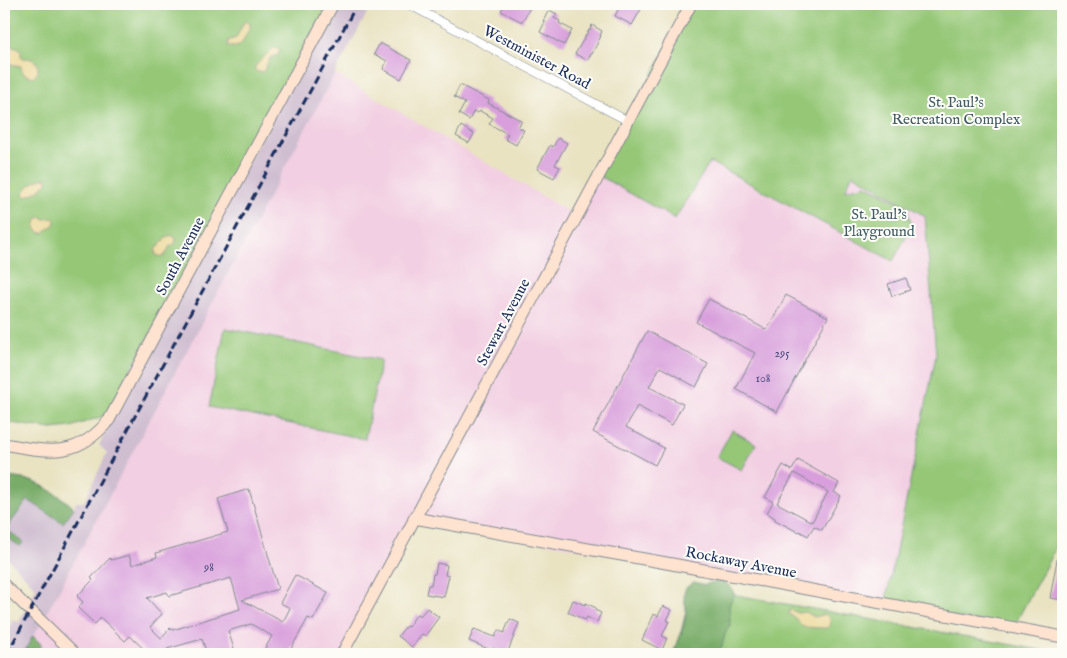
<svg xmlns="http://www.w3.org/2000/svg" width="1067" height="658" font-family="'IM FELL English',serif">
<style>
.built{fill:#f2cfe2}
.industrial{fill:#cfbdd0}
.green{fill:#95c777;stroke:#587b6a}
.forest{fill:#78ac68;stroke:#4a6e63}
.sand{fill:#eeda9e;stroke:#84847e}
.building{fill:#d89fdc;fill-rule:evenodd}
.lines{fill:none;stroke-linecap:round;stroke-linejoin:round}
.street-casing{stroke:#828990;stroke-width:9}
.secondary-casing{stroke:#828990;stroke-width:13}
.street{stroke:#fff;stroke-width:8}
.secondary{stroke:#fee3d1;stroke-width:11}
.rail{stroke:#1b2f5e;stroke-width:3;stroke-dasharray:8 4;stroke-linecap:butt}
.labels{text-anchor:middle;stroke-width:4;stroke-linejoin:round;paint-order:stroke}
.number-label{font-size:12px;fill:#4a4b7e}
.street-label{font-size:15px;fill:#1b2f5e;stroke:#fdfcf7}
.park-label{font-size:15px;fill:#405d66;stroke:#fdfcf7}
</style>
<rect width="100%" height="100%" fill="#fdfcf7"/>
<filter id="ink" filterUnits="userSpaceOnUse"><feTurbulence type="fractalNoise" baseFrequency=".02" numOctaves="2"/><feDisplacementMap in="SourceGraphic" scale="10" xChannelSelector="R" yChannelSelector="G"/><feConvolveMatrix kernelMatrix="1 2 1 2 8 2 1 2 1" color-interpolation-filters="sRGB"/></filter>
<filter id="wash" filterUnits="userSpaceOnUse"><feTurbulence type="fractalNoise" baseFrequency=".0096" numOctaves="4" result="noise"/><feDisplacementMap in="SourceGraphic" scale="20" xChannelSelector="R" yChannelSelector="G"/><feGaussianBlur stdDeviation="1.12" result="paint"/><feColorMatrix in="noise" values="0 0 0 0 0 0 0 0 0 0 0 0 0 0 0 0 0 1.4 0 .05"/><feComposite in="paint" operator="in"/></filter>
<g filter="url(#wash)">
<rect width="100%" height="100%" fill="#e9e3c2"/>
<path class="built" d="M334,73l242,143 22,-41 111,-13 116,63 28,-51 72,42 11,139 -51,249 -470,-85 -73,135h-306l6,-9 -9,-9 9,-14z"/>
<path class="industrial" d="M332,4h40l-330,618 -12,19 -7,13h-19v-16l6,-12 2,-5 -1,-2 8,3 17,-34 -32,-33v-19l15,10 4,-3 -18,-13 23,-30 46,8 2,-6h8l23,-49 -8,-8 205,-389z"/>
<g class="green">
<path d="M4,4h328l-226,411 -35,12 -19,2 -48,-7z"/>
<path d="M690,4h373v530l-50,94 -128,-24 51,-249 -11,-139 -72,-42 -8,16 21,-5 40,21 6,20 -19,35 -183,-99 -35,57 -77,-44z"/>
<path d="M225,328l156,32 -16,79 -156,-32z"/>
<path d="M732,430l24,14 -14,26 -25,-13z"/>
<path d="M692,587l370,67h-390l6,-10z"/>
</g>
<g class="forest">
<path d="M4,476c8,2 16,2 24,4 17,5 33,16 46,28l-11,15 -35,-23 -22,29 17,13 -3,4 -16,-10z"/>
<path d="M694,582l11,3c13,-6 24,-5 29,9l-5,12 1,14v5l-5,9 -3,12 -6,8h-44c7,-12 12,-27 14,-41 1,-7 -4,-16 -1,-23 2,-4 6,-6 9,-8z"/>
<path d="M33,636l9,9 -6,9h-13z"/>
</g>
<g class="sand">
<path d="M248,21l2,3v5c-8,8 -6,22 -22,17v-5l8,-3 8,-16z"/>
<path d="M4,39l2,1 4,6 7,1 4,3v6l2,2c11,0 16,3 15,15l-5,4c-7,-2 -11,-3 -12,-11l-11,-2 -6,-7z"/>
<path d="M278,47l2,4 -2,4 -8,3c-2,5 -5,9 -7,14h-5l-4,-3 3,-5 16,-16z"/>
<path d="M46,178l2,3c-3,5 -16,15 -22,15l-3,-2c3,-8 14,-15 23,-16z"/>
<path d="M41,217l4,2 8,-1 2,2 -1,5 -11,8 -4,-1 -4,-4 2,-9z"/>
<path d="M171,235l3,2 2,2 -1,5 -6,3 -1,4 -5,6 -7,-2 -1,-5 11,-12z"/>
<path d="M791,610l7,3 8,-1 8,5 11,-3 5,5v7l-4,2 -23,-1 -8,-9 -6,-4v-3z"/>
</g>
<g id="blocks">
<g class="building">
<path d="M505,4h27l-10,18 -21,-11z"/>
<path d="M621,4h23l-12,21 -17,-9z"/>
<path d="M549,10l8,4 -3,4 6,3 -1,2 13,7 -8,15 -24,-13 5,-10 -2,-1z"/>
<path d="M592,25l10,6 -2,5h1l-9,18h-1l-4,6 -12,-6 14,-24h1z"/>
<path d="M380,43l31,17 -10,19 -18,-10 4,-8 -13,-7z"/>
<path d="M460,85l29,15 -1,3 34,18 -4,6 6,3 -8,15 -11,-6 3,-5 -19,-10 4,-6 -13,-7 -2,2 -4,-2 -5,9 -10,-6 6,-11 -11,-6z"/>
<path d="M461,126l13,8 -5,9 -13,-7z"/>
<path d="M558,138l9,5 -12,22 5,2 -6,11 -17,-9 13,-24 3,2z"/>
<path d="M906,278l4,12 -18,6 -4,-12z"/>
<path d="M786,295l42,22 -51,95 -41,-23 19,-36 -59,-31 13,-23 58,31z"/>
<path d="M647,331l61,33 -12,23 -36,-20 -11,20 34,17 -11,21 -35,-19 -11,21 38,21 -9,17 -62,-33z"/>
<path d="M798,460l41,23 -5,9 7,4 -19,34 -8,-4 -6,10 -9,-5 -1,1 -23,-12v-2l-8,-5 6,-11 -8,-5 18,-32 9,5zM794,473l34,19 -16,30 -35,-19z"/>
<path d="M249,489l29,100 -36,11 41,22 7,-14 -10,-5 15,-28 33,18 -15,27 -5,-2 -20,36h-26l10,-18 -21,-12 -23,7 8,23h-29l-5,-15 -35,10 5,5h-23l-19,-18 -5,5 -24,-23 -6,6 -17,-16 5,-6 -6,-6 16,-16 -2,-2 19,-20 1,2 18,-5 3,10 25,-8 -1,-4 72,-21 -10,-33zM231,578l9,31 -67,21 -3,-2 -9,10 -11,-11 12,-13 -15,-16 20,-6 2,4z"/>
<path d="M1059,549l4,1v50l-13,-2z"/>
<path d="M437,563l10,2 -2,10 4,1 -5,21 -18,-3 2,-9h3l2,-11h2z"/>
<path d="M573,600l12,5 1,-2 10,5 -1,2 6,3 -4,9 -10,-5 -2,3 -17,-8z"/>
<path d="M663,606l9,4 -5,10 2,1 -7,15 5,2 -5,12 -20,-10 12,-26 4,2z"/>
<path d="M427,608l12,9 -14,19 -3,-2 -10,13 -14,-11 8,-10 2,1 9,-13 3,2z"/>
<path d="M510,619l9,4 -12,31 -15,-6 -1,2 -22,-9 5,-12 21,8 3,-7 6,3z"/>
</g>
</g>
</g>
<g filter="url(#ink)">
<use href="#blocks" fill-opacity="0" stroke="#828990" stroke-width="1"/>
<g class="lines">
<g class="street-casing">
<path id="street" d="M408,4l220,117"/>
</g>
<g class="secondary-casing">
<g id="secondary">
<path d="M4,444c45,8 73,15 105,-24l224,-416"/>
<path d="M414,518l258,46 391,73"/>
<path d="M4,585l71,69"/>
<path d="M342,654l349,-650"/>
</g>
</g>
<use href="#street" class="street"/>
<use href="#secondary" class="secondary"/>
<path class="rail" d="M7,654l350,-650"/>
</g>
</g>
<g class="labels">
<g class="number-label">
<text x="782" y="357">295</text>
<text x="763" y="382">108</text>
<text x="209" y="571">98</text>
</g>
<g class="street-label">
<text transform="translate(537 57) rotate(28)" y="5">Westminister Road</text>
<text transform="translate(180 256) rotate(-62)" y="5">South Avenue</text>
<text transform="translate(503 322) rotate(-62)" y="5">Stewart Avenue</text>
<text transform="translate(741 562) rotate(11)" y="5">Rockaway Avenue</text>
</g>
<g class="park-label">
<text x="956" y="107">St. Paul's<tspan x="956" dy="17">Recreation Complex</tspan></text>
<text x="879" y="219">St. Paul's<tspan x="879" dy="17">Playground</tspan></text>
</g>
</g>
<rect width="1067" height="658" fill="none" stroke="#fdfcf7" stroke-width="20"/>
</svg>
